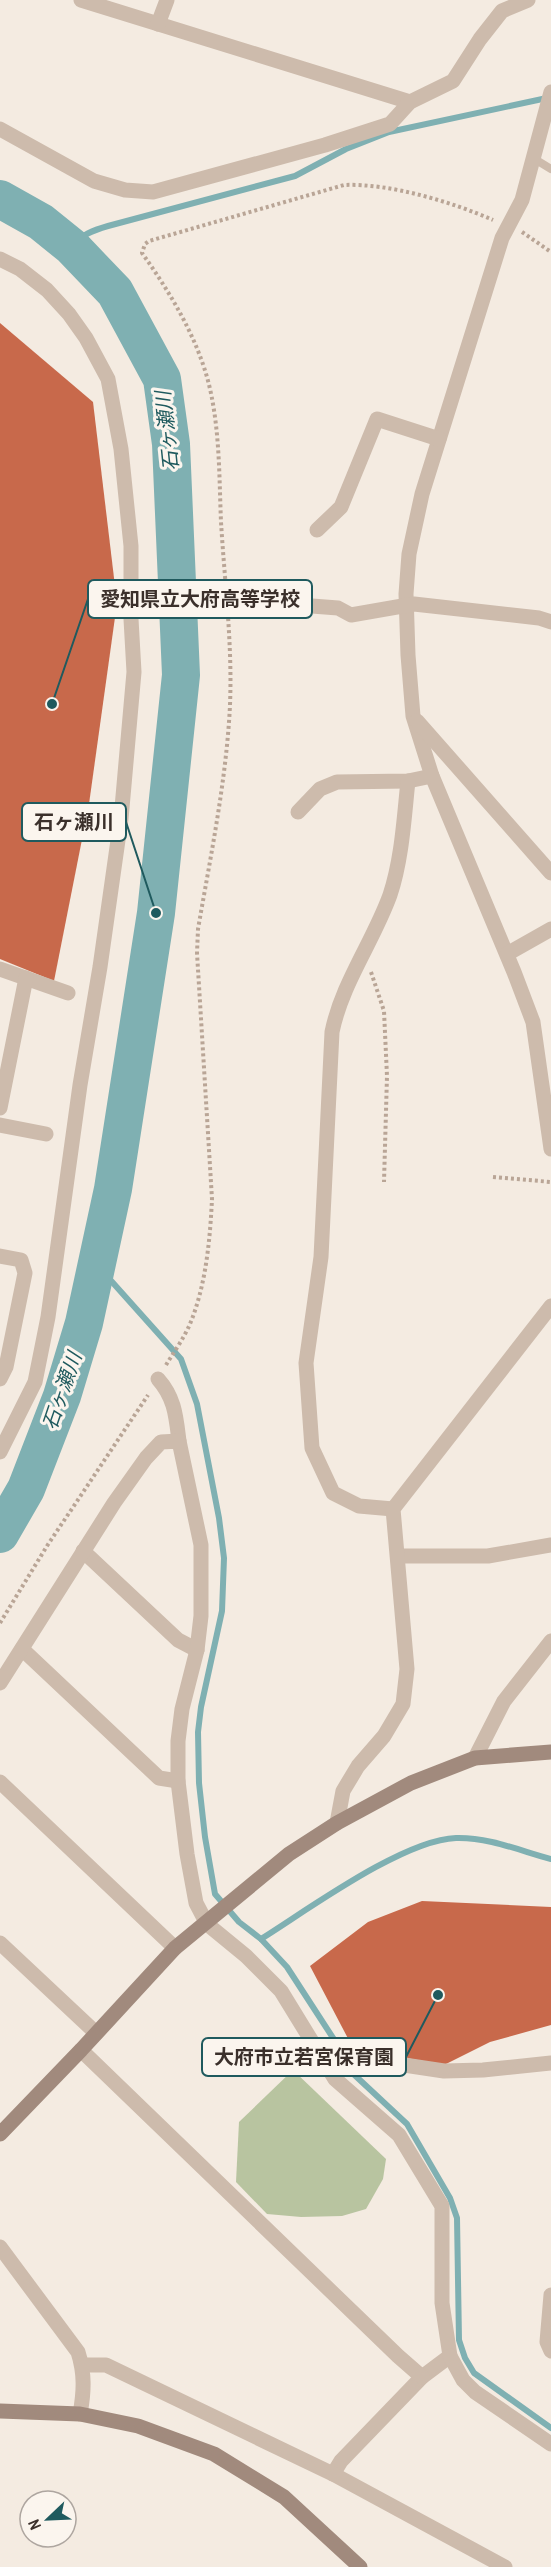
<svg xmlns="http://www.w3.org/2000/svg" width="551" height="2567" font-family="'Archivo Narrow','Noto Sans JP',sans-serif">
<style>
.green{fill:#b8c4a0}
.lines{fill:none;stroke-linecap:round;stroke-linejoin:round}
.stream{stroke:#7fb0b2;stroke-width:6}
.river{stroke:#7fb0b2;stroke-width:38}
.building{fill:#c8694b}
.path{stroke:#b9a596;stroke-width:4;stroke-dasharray:3 3;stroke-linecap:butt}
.lane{stroke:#cdbbac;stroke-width:8}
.street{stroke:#cdbbac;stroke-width:15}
.secondary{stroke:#a18a7d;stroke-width:15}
.labels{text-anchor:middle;stroke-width:6;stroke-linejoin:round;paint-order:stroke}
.water-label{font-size:20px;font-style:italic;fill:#1f5a5e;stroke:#fbf5ee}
.leader{fill:none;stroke:#1f5a5e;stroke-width:2}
.callout-dot{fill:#1f5a5e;stroke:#fbf5ee;stroke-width:2}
.callout{fill:#fbf5ee;stroke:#1f5a5e;stroke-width:2}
.callout-label{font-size:20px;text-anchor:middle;font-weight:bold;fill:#3b302b}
</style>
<rect width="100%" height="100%" fill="#f4ebe1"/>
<path class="green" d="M293,2070l93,89 -3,20 -17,30 -24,7 -41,1 -34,-3 -31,-32 3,-60z"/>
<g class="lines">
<g class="stream">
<path d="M72,247c8,-12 22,-17 36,-21l187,-50 51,-27 43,-17 158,-34"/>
<path d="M97,1265l84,94 16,45 22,114 5,40 -2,53 -21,96 -3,25 1,51 6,54 10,57 24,28 22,17 26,28 48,74 12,27 60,56 43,74 7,20 2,122 6,18 9,15 77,55"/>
<path d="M261,1939c48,-30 142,-99 195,-101 32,-1 65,13 95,21"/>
</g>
<path class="river" d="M0,199l41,23 31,25 43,45 47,87 9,65 10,231 -25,238 -43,276 -29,134 -22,73 -36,93 -26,45"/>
</g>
<g class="building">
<path d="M0,323l93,79 24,201 -28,201 -35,177 -54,-22z"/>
<path d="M422,1901l129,6v118l-61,17 -46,23 -91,-17 -43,-82 58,-44z"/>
</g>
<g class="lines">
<g class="path">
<path d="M522,232l29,20"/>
<path d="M371,972l13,39 3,65 -3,106"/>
<path d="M493,1177l58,5"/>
<path d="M166,1365c8,-13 18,-27 24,-41 16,-39 20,-84 22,-125l-15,-246 1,-24c12,-69 26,-138 31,-207 5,-66 -4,-134 -8,-200 -2,-48 -1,-98 -14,-145 -13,-45 -38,-86 -65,-124l3,-9 4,-3 195,-56c45,-2 108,17 149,35"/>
<path d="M0,1623l47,-77 101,-151"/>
</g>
<path class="lane" d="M533,158l18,11"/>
<g class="street">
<path d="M81,0l329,102"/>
<path d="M158,24l9,-24"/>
<path d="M551,92l-29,108 -20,38 -80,256 -13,60 -3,40 2,61 5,61 19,60 82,196 19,50 18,127"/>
<path d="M0,129l94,52 31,9 28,2 172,-47 65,-21 20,-22 43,-21 27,-42 22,-28 26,-11"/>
<path d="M0,259l20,10 27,21 22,24 17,24 22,41 13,70 10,97v73l3,53 -13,147 -21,148 -20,118 -32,232 -13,65 -35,70"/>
<path d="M317,530l24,-23 36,-88 62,20"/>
<path d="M312,606l26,2 13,7 63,-11 125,14 12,4"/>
<path d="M417,721l134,152"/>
<path d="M298,812l22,-23 17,-7 71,-1 24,-5"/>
<path d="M507,954l44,-25"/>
<path d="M0,969l68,24"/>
<path d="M0,1108l26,-130"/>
<path d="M0,1125l46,9"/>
<path d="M0,1256l21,4 4,13 -19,94 -6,12"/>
<path d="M158,1379c17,19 18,38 21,62"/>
<path d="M393,1509l-34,-3 -26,-13 -21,-45 -6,-85 15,-106 11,-225c10,-49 41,-90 58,-137 12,-36 14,-77 18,-114"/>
<path d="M83,1551l95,89 19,10"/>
<path d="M398,1556h90l63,-11"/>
<path d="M22,1649l137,129 19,3"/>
<path d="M0,1683l114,-180 32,-45 15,-16 18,-1 22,104v71l-4,34 -15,59 -4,32v40l9,73 9,49 11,21 39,32 35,35 54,88 64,56 43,71v97l8,53 -28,21 -81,84 -8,13"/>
<path d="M475,1758l29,-57 47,-60"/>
<path d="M0,1782l175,166"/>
<path d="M337,1823l6,-32 15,-25 26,-30 19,-32 4,-35 -14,-160 158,-203"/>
<path d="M0,1943l96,90"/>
<path d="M81,2050l317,306 24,21"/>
<path d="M325,2064l26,-7 93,14 39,-1 68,-7"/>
<path d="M0,2247l78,105c7,22 6,40 2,62"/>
<path d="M551,2295l-4,47 4,9"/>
<path d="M450,2356l13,24 12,12 76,52"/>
<path d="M82,2365h24l227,109 172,93"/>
</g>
<g class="secondary">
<path d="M0,2134l81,-84 94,-102 114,-94 48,-31 74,-40 64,-25 76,-6"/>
<path d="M0,2411l80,3 58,12 76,28 70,43 76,70"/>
</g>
</g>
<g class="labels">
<g class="water-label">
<text transform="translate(167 431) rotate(-96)" y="7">石ヶ瀬川</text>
<text transform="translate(62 1391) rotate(-71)" y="7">石ヶ瀬川</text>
</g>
</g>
<path class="leader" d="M52 704L88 599M156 913L126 822M438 1995L406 2057"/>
<g class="callout-dot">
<circle cx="52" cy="704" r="6"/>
<circle cx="156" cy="913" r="6"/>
<circle cx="438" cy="1995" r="6"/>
</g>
<g class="callout">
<rect x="88" y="580" width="224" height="38" rx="6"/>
<rect x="22" y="803" width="104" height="38" rx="6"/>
<rect x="202" y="2038" width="204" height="38" rx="6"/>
</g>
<g class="callout-label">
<text x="200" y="606">愛知県立大府高等学校</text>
<text x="74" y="829">石ヶ瀬川</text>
<text x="304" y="2064">大府市立若宮保育園</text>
</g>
<g transform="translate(48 2519) rotate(247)"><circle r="28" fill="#fbf5ee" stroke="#aea6a0" stroke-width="1.5"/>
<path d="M0-4.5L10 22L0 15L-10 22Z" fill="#1f5a5e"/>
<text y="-9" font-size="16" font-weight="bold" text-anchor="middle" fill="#3b302b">N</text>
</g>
</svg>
